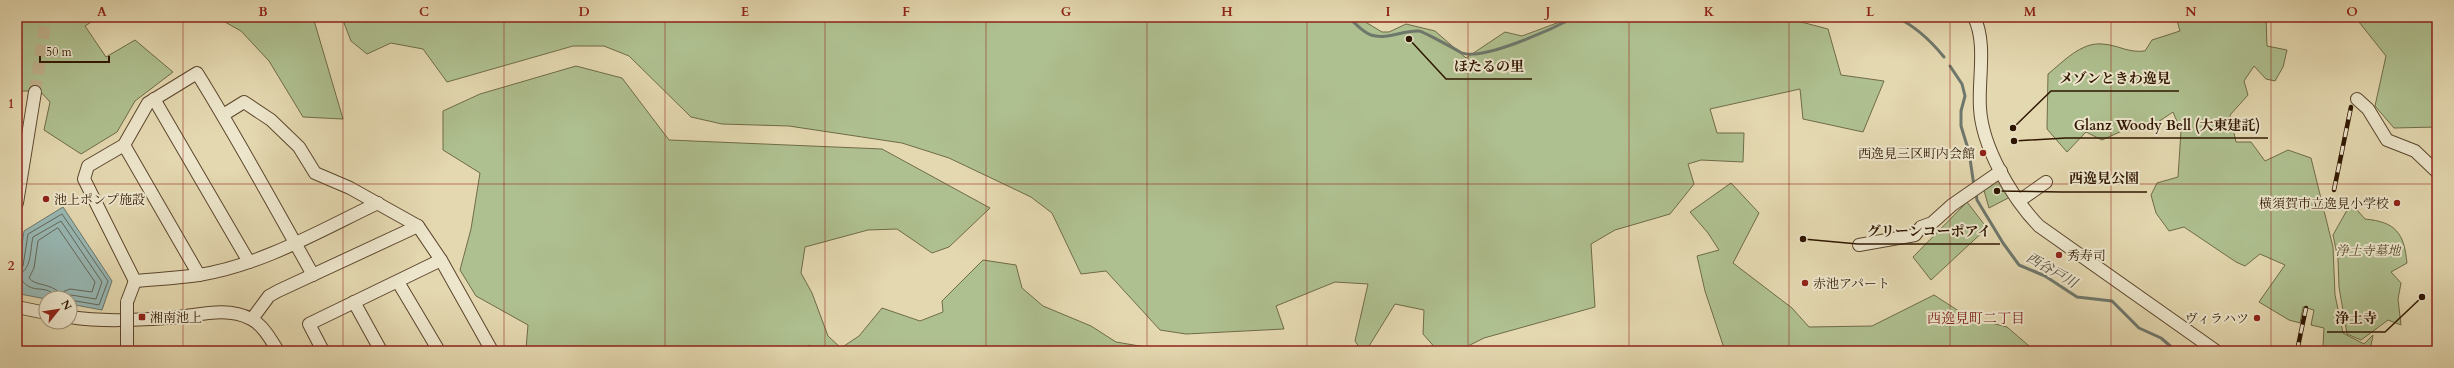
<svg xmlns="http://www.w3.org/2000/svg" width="2454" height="368" font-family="Cardo,'Noto Serif JP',serif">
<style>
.green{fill:#afc090;stroke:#6f6b48}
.water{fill:#98b8b4;stroke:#6e776c}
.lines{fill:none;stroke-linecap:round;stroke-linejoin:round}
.shore{stroke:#64675a;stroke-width:1}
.stream{stroke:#6e776c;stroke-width:3}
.minor-tunnel{stroke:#c0b18d;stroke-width:12;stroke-dasharray:12 6;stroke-linecap:butt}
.minor-casing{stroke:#5c462c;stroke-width:14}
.minor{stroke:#ede6cc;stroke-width:12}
.rail-casing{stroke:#2f1600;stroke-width:4.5}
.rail{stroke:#ede6cc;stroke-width:3;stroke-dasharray:9;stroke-linecap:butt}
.minor-bridge-casing{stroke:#5c462c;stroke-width:14;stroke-linecap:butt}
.minor-bridge{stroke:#ede6cc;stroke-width:12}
.grid{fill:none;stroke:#8f2418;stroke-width:1;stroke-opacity:0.55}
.poi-dot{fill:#8f2418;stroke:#ede6cc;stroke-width:1.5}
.labels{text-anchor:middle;stroke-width:4;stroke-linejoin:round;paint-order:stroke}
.poi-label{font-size:13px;fill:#2f1600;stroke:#ede6cc;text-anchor:start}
.park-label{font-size:13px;font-style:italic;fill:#55492b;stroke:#ede6cc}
.water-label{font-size:14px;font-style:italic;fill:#544f3f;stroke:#ede6cc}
.neighbourhood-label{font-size:14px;fill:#7a1f14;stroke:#ede6cc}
.leader{fill:none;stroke:#2f1600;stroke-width:1.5}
.callout-dot{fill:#2f1600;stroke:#ede6cc;stroke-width:1.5}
.callout-label{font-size:14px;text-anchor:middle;font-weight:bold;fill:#2f1600;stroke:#ede6cc;stroke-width:4;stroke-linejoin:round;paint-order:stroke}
.neatline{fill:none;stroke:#8f2418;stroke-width:1.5}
.grid-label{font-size:13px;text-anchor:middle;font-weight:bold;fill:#8f2418}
</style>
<rect width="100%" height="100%" fill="#e4d8b0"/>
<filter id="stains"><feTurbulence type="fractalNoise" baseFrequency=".005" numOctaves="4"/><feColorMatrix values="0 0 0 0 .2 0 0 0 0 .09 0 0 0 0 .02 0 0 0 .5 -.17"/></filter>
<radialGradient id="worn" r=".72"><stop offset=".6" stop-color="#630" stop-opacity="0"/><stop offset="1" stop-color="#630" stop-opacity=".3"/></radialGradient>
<g class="green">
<path d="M17,17h82l-14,9 21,31 29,-17 38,32 -38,29 -18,31 -36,22 -37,-24 6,-28 -10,-11h-17l-6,5z"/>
<path d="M216,17h97l30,102 -40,-2 -34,-56 -28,-30z"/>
<path d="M349,17h1008l25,15h7l17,-8 29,7 31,27 39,-26 17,4 51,-19h209l46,12 13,46 43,6 -21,51 -60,-13 -3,-30 -90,20 7,24h27l-1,29 -42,-2 -13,4 6,20 -24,30 -55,16 -24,14 4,63 -111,31 -26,13h-20l-15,-17 1,-24 -29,-6 -29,47h-4l-7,-10 13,-57 -33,-2 -59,24 8,23 -98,5 -26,-4 -54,-59 -25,3 -29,-61 -21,-16 -82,-39 -47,-15 -113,-17 -67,-2 -31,-7 -62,-61 -25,-10h-31l-126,36 -24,-33 -32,-6 -24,11 -16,-13 -7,-18z"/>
<path d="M2176,17h90l1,29 20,4 -4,17 -8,14 -9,-2 -12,-13 -10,15 4,14 -18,20 6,27h15l14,19 23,-11 23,8 22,89 2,48 8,38 21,11 9,-9 -3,16h-39l-8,-5 1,-18 -13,-3 3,-15 -11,-3 -3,16 -11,-3 -30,-18 26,-37 -25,-11 -15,12 -9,-4 -52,-35 -15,4 -13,-18 -5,-18 6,-12 21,-6 3,-46 -8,-19 -21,14 -30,5 -20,9 -16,-8 -19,20 -20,-23 1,-55c15,-12 33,-32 54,-30 17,1 25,9 43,7l7,-11 28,-9z"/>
<path d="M2355,17l82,1v109l-43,1 -19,-22 11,-50z"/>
<path d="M576,66l46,12 47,62 213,9 108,59 -41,39 -17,6 -35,-24 -29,1 -63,17 -4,26 11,20 16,43 13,12 18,-12 23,-28 38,13 23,-9 -1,-11 41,-41 33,5 6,23 21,18 48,20 25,16 35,6 65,-1 3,4h-405l-4,-6 -10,6h-271l-3,-2 2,-24 -52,-29 -16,-26 11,-41 9,-56 -37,-23v-39l37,-17z"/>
<path d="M2000,175l12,21 -23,12 -6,-21z"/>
<path d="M1731,183l28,30 -26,50 59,45 17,19 63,-1 62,-31 34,22 39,10 28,24h-310l-20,-60 -8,-35 22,-6 -11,-17 -18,-21z"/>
<path d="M1967,202l20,26 -56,52 -18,-23z"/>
<path d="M2351,203l14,16c31,3 39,14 42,44l-16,9 10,11 -3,16 3,26 -13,-5 -27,20 -14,-6 -8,-47 -1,-28 -5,-24z"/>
</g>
<path class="water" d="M63,207l49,74 -10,29 -32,-6v-6l-24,1 -26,-5 -3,-17 7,-46z"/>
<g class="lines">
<g class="shore">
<path d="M58,228l37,54 -3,10 -22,-3 -10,4c-10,-10 -25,-7 -31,-15l5,-10 4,-27z"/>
<path d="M17,269l6,-3 5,-32 34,-20 46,67 -9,24 -29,-5"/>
<path d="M17,274c15,-1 13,-26 16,-37l28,-16 41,61 -6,17 -25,-4 -7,3"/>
<path d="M17,280c7,0 6,3 11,6 9,6 22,-1 27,12"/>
</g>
<g class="stream">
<path d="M1346,17c10,5 14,14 25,18 16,5 32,-5 48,-4 3,0 36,18 41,21 20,11 94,-24 115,-35"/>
<path d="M1832,17l4,2 14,-2"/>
<path d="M1896,17c19,9 35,24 48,40"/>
<path d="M1950,66l12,18 3,12 -4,15v15l8,26 5,34"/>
<path d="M1976,193l1,7 26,43 16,22 26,11 32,21 35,4 27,27 22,10 15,13"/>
</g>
<g class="minor-tunnel">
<path d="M17,22l1,-5"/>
<path d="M35,92l11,-75"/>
</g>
<g class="minor-casing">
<g id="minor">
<path d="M1974,17c13,26 4,62 6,91 2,39 32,90 59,118l177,125"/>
<path d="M154,99l95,163"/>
<path d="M2357,99l11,10 19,31 28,11 22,21"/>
<path d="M223,115l21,-13 27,18 28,27 16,26 35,15 68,38"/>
<path d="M124,145l75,130"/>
<path d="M2019,201l27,-19"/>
<path d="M17,203l18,-111"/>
<path d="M1859,245l56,-10 6,-8 11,-4 20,-18 49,-34"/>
<path d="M313,275c-38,-68 -75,-136 -116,-202l-49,30 -24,42 -36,21 -4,13 51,102c21,-2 43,-3 64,-6 63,-10 122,-45 179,-72"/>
<path d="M398,282l41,69"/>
<path d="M127,302l8,-21"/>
<path d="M354,302l27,49"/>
<path d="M17,307l29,6"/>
<path d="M70,317c32,5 65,3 97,1 27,-1 58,-13 84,1 12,6 20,21 27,32"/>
<path d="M252,319l17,-23 9,-5 140,-65 23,34 51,91"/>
<path d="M323,351l-14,-27 132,-64"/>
</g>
</g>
<use href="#minor" class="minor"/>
<g class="rail-casing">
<g id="rail">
<path d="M2334,190l17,-83"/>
<path d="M2297,351l9,-43"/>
</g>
</g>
<use href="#rail" class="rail"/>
<g class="minor-bridge-casing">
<path id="minor-bridge" d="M127,351v-49"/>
</g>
<use href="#minor-bridge" class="minor-bridge"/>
</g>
<path class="grid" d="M183,17v334M343,17v334M504,17v334M665,17v334M825,17v334M986,17v334M1147,17v334M1307,17v334M1468,17v334M1629,17v334M1789,17v334M1950,17v334M2111,17v334M2271,17v334M17,184h2420"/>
<g class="poi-dot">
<circle cx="1983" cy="153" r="4"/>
<circle cx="46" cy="199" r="4"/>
<circle cx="2397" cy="203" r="4"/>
<circle cx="2059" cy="255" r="4"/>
<circle cx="1805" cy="283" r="4"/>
<rect x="138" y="313" width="8" height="8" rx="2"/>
<circle cx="2257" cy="318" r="4"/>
</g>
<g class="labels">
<g class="poi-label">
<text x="1975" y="158" text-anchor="end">西逸見三区町内会館</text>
<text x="54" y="204">池上ポンプ施設</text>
<text x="2389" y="208" text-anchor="end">横須賀市立逸見小学校</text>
<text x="2067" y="260">秀寿司</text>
<text x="1813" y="288">赤池アパート</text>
<text x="150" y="322">湘南池上</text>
<text x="2249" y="323" text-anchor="end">ヴィラハツ</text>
</g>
<g class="park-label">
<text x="2368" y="255">浄土寺墓地</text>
</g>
<g class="water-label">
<text transform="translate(2052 270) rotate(30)" y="5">西谷戸川</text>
</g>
<g class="neighbourhood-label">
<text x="1976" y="323">西逸見町二丁目</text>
</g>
</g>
<path class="leader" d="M1409 39L1446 79H1532M2013 128L2051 91H2179M2014 141L2066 138H2268M1997 191L2061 192H2147M1803 239L1858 244H2000M2422 297L2385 332H2327"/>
<g class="callout-dot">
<circle cx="1409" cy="39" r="4"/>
<circle cx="2013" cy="128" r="4"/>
<circle cx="2014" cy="141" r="4"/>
<circle cx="1997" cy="191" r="4"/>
<circle cx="1803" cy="239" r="4"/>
<circle cx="2422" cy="297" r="4"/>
</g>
<g class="callout-label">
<text x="1489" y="71">ほたるの里</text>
<text x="2115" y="83">メゾンときわ逸見</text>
<text x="2167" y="130">Glanz Woody Bell (大東建託)</text>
<text x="2104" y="183">西逸見公園</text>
<text x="1929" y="236">グリーンコーポアイ</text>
<text x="2356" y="323">浄土寺</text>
</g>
<rect width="2454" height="368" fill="none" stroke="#e4d8b0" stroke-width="44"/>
<g transform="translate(58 310) rotate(60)"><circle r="19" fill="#ede6cc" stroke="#a1937a"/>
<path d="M0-3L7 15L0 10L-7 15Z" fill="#8f2418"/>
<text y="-6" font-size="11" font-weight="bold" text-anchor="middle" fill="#2f1600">N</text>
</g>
<path d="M40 56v6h69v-6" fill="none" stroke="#2f1600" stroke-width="2"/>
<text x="46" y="56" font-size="12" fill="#2f1600" stroke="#ede6cc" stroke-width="3" paint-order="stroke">50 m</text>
<rect x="22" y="22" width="2410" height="324" class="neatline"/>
<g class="grid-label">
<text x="102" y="16">A</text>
<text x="263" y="16">B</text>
<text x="424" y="16">C</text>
<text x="584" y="16">D</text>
<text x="745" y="16">E</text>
<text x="906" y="16">F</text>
<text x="1066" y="16">G</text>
<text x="1227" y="16">H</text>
<text x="1388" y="16">I</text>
<text x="1548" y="16">J</text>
<text x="1709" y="16">K</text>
<text x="1870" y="16">L</text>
<text x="2030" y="16">M</text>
<text x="2191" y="16">N</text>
<text x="2352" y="16">O</text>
<text x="11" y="108">1</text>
<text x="11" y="270">2</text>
</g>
<rect width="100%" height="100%" filter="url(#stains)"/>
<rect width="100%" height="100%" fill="url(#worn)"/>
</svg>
